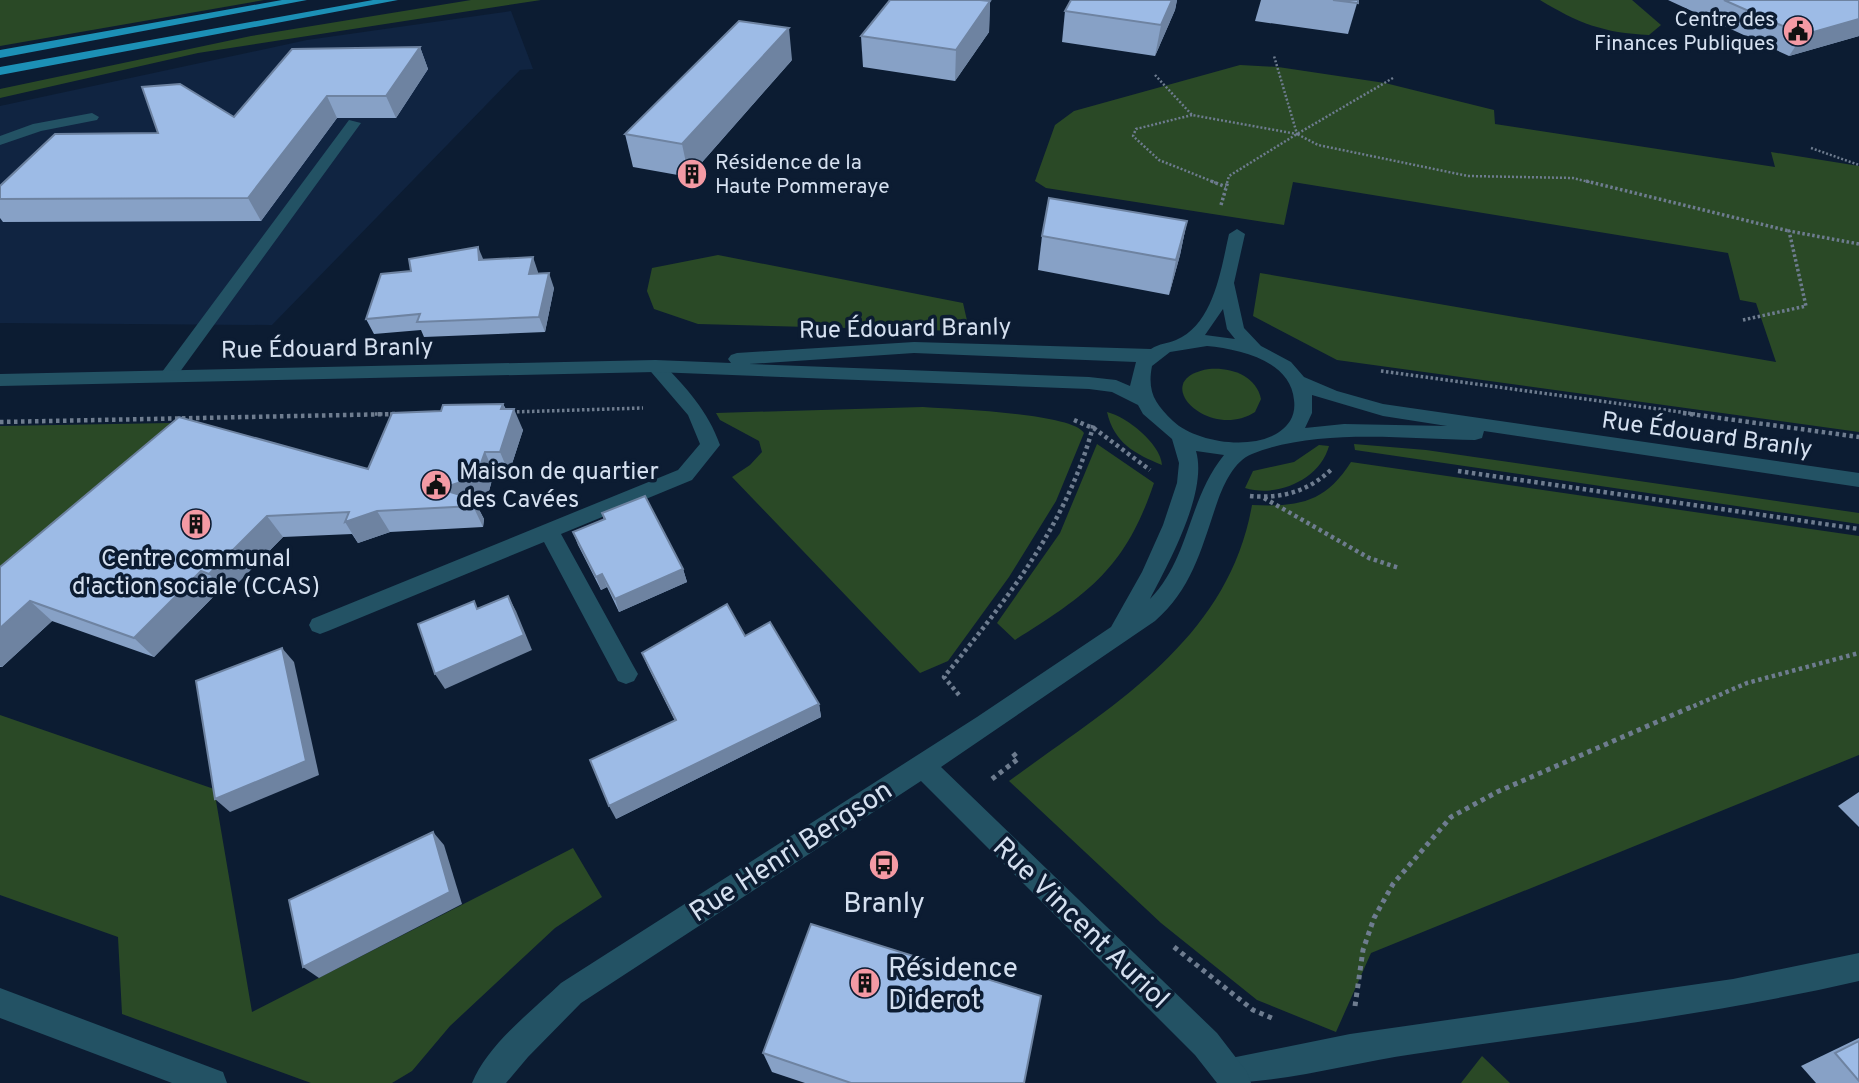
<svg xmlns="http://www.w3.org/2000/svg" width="1859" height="1083" font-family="Overpass,sans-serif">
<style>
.built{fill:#102441}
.green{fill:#2a4926}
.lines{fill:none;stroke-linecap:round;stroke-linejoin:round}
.path-far3{stroke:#6e7c8f;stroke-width:2.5;stroke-dasharray:2 2;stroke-linecap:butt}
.path-far2{stroke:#6e7c8f;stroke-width:3.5;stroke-dasharray:2.5 2.5;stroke-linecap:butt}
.path-far1{stroke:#6e7c8f;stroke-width:4.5;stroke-dasharray:3.5 3.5;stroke-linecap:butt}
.path{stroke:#6e7c8f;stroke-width:5;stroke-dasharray:4.5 4.5;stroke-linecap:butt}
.service{fill:#235264;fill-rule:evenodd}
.minor{fill:#235264;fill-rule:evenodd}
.trunk{fill:#1c90b6;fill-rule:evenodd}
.wall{fill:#87a1c6}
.shaded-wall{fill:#6e83a1}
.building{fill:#9dbbe6;stroke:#6e83a1;stroke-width:2}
.labels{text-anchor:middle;stroke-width:7;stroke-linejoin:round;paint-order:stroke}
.far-poi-label{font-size:21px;fill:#d5e0f0;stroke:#0c1c32;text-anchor:end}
.street-label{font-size:24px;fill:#d5e0f0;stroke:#0c1c32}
.poi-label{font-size:24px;fill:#d5e0f0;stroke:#0c1c32;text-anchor:start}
.near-street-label{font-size:28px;fill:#d5e0f0;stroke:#0c1c32}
.near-poi-label{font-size:28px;fill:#d5e0f0;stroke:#0c1c32}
</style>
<rect width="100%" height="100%" fill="#0c1c32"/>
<path class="built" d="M511,11l22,58 -13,1 -248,255 -272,-2v-217l307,-66z"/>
<g class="green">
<path d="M0,0h264l-264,46z"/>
<path d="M471,0h70l-343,53 -198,45v-9l251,-53z"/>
<path d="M1540,0h92l29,25 -12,10c-46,-2 -71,-12 -109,-35z"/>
<path d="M1240,65l38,2 107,16 109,27 1,14 280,43 -4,-15 88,14v266l-522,-72 -84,-44 7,-43 516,89 -20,-59 -16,-3 -12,-47 -435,-71 -9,43 -238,-37 -11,-7 20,-56 19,-14z"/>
<path d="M718,255l245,48 5,22 -9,6 -261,-7 -44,-15 -7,-18 5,-23z"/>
<path d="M1209,369c21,-2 47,6 52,30l-6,13c-47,30 -109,-33 -46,-43z"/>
<path d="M923,407c27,2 149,6 161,26l-28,68 -47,76 -61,84 -28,12 -188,-196 18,-12 12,-13 -3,-11 -39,-21 -4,-7z"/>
<path d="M1107,412c20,5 53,31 55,53 -27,-11 -48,-22 -55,-53z"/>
<path d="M171,423l-171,144v-141z"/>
<path d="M1097,444l57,39c-29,86 -66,111 -139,157l-18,-17 63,-90z"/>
<path d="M1354,444l72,6 433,63v11l-504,-74z"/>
<path d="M1319,445l10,1c-9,33 -51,52 -84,42l8,-17 41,-9z"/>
<path d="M1351,462l508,74v219l-488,198 -35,79 -79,-32 -96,-77 -152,-142c102,-75 219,-140 243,-276 46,2 73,-2 99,-43z"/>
<path d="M0,715l214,74 38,223 321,-164 29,49 -47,31 -105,98 -38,45 -20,12h-81l-189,-69 -4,-77 -118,-42z"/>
<path d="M1482,1056l28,27h-49z"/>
</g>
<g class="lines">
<g class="path-far3">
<path d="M1155,75l37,40 105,19 -23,-78"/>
<path d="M1393,78l-96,56 21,11 150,31 105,2 20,5"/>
<path d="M1192,115l-56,14 -3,7 26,24 57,23"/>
<path d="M1811,148l48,17"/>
<path d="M1227,183l2,-7 68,-42"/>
</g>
<g class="path-far2">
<path d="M1211,181l15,6"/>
<path d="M1586,181l203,50"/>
<path d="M1221,205l7,-24"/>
<path d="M1743,320l63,-14 -17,-75 70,13"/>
<path d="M1381,371l314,43"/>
<path d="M512,412l131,-4"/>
<path d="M375,414h20"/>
</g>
<g class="path-far1">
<path d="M1683,413l176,24"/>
<path d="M1074,420l21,9 55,41"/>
<path d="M0,422l395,-8"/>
<path d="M1458,471l401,58"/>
<path d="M1250,496c33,3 59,-5 83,-28"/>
<path d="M1264,498l105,60 30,10"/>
<path d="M959,695l-15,-18c64,-79 124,-154 150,-254"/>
<path d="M1687,709l60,-26 112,-30"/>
</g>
<g class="path">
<path d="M992,779l26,-20 -5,-6"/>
<path d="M1174,947l79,63 21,9"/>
<path d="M1355,1006l8,-56 11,-32 19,-34 58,-67 46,-25 194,-85"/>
</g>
<g class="service">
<path d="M92,113l7,4 -2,3 -56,11 -41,14v-9l33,-12z"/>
<path d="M349,120l12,3 -187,257h-12l-3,-4 3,-4z"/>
<path d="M655,360l6,2c25,25 47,49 59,83l-28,35 -131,54 73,133 4,7 -4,7 -8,3 -8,-3 -74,-139 -216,89 -8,3 -8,-3 -3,-6 3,-6 366,-149 22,-26 -12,-29 -42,-49z"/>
<path d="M1859,953v28c-147,34 -296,51 -445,73 -64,9 -129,29 -194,29l-4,-10 4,-11 11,-4 119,-24 383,-55z"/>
</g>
<g class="minor">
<path d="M1237,229l8,5 -11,49 10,45 17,18 30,16 13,15 33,14 46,13 476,69v14l-375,-56 -2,7 -7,2c-70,-1 -158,-12 -223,14 -18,7 -28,30 -34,46 -16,46 -25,88 -63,121l-214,146 276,266 30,39 4,11h-34l-22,-28 -274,-274 -340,222 -53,54 -22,26h-34c16,-39 59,-71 89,-100l416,-266 134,-90 31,-55 21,-47 14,-42 2,-20 -7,-24 -29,-25 -5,-9 -26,-13 -23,-3 -434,-17 -655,14v-12l655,-14 76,3 -3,-4 3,-4 6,-2 177,-11 237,7c9,-6 16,-5 25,-9 38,-16 45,-71 53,-106zM1223,309l4,20 8,10 -30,-4zM1207,346c33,3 84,15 87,54 1,7 0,15 -4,21 -21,33 -92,24 -117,0 -18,-17 -26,-29 -21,-55l18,-14zM914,353l222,9 -6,24 -14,-6 -27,-3 -340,-13zM1312,395l71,21 64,10 -103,-2 -39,4 7,-15zM1196,451l28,4c-36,44 -34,103 -74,144 19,-37 58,-107 46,-148z"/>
<path d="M0,988l223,84 4,11h-55l-172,-65z"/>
</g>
<g class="trunk">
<path d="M282,0h25l-307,58v-8z"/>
<path d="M373,0h25l-398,75v-8z"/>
</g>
</g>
<g class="wall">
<path d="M1071,0h106l-2,10 -20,46 -93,-14 3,-31z"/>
<path d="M1261,0h97l-10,34 -93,-13z"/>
<path d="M1668,0h191v36l-70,20z"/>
<path d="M990,1l-1,31 -34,49 -92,-14 -2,-31z"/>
<path d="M420,47l8,22 -32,49h-59l-76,103 -258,1 -3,-4v-32l234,-69z"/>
<path d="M792,60l-103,117 -56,-10 -8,-33z"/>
<path d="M1187,221l-7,34 -11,40 -131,-25 4,-34z"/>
<path d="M483,260l55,12 -1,2 17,14 -9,44 -121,5 -3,-7 -47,4 -8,-15 45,-48z"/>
<path d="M503,404l3,5 17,21 -14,43h-15l-7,25 -12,4 9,17 -1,8 -93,5 -32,11 -6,-9 -69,3 -56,57 -8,-3 -65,66 -102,-36 -50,46h-2v-100l368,-98 73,-58z"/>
<path d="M602,513l81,56 4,13 -68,30 -12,-25 -6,3 -23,-45 -5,-13 31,-12z"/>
<path d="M745,636l74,68 2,13 -205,102 59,-98 -27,-54 -6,-14z"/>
<path d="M1859,792v35l-21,-21z"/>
<path d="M1859,1038v45h-43l-15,-17z"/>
<path d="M763,1053l261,30h-219l-33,-11z"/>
</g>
<g class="shaded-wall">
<path d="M1172,0h5l-2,10 -20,46 6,-31z"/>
<path d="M990,1l-1,31 -34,49 1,-31z"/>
<path d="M1859,19v17l-70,20 14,-21z"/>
<path d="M789,28l3,32 -103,117 -7,-33z"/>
<path d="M420,47l8,22 -32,49 -10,-22z"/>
<path d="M327,96l10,22 -76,103 -13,-23z"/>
<path d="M1187,221l-7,34 -11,40 7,-35z"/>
<path d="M478,247l6,14 -5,-1z"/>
<path d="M533,257l5,15 -3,17 -6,-15z"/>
<path d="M549,273l5,15 -9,44 -6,-15z"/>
<path d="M503,404l7,16 4,-11 9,21 -14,43 -9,-21 1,-43z"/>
<path d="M485,452l9,21 -7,25 -12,4 9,17 -1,8 -10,-21 -33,-17z"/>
<path d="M377,511l13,21 -32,11 -13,-21z"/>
<path d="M267,516l16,21 -56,57 -18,-20z"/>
<path d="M683,569l4,13 -68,30 -4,-13z"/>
<path d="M201,571l18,20 -65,66 -20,-19z"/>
<path d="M602,574l5,13 -6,3 -5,-13z"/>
<path d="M508,596l8,15 16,39 -87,39 -10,-15z"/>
<path d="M30,601l22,20 -50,46 -2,-1v-38z"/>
<path d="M282,648l12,14 25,113 -89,37 -15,-13z"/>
<path d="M819,704l2,13 -205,102 -7,-13z"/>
<path d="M433,832l11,13 18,59 -143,74 -16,-11z"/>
</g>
<g class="building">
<path d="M890,0h90l10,1 -34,49 -95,-14z"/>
<path d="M1071,0h101l-11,25 -96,-14z"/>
<path d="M1333,0h25v3z"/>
<path d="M1724,0h135v19l-56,16z"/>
<path d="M739,21l50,7 -107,116 -57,-10z"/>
<path d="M420,47l-34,49h-59l-79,102 -248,1v-13l55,-52 103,-1 -16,-46 38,-3 54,33 58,-68z"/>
<path d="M1049,198l138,23 -11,39 -134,-24z"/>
<path d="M478,247l1,13 54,-3 -4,17 20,-1 -10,44 -122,5 3,-8 -54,5 15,-45 30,-3 -2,-12z"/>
<path d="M503,404l-2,5h13l-14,43h-15l-9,25 -36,12 34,10 -1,7 -96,5 -32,11 4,-10 -82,4 -58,58 -8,-3 -67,67 -104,-37 -30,27v-61l179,-150 189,52 24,-56 49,-2 2,-6z"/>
<path d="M645,496l38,73 -68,30 -13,-25 -6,3 -23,-45 32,-13 -3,-6z"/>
<path d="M508,596l16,39 -89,39 -17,-50 56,-23 3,8z"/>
<path d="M727,604l18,32 25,-14 49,82 -210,102 -19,-46 86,-40 -34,-67z"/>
<path d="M282,648l24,113 -91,38 -19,-118z"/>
<path d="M433,832l17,60 -147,75 -14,-67z"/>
<path d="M811,924l230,72 -17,87h-173l-88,-30z"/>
<path d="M1859,1041v40l-24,-28z"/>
</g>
<defs>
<g id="civic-disc" transform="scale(1.575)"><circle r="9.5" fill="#f49aa4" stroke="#0c1c32"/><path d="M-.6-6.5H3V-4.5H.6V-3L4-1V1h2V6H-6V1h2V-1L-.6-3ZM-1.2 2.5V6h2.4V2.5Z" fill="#111"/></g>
<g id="building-disc" transform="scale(1.575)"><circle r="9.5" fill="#f49aa4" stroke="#0c1c32"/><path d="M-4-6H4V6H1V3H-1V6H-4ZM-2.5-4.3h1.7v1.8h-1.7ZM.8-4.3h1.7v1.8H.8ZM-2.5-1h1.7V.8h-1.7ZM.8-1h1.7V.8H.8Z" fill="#111"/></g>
<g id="bus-disc" transform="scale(1.575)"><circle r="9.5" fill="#f49aa4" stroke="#0c1c32"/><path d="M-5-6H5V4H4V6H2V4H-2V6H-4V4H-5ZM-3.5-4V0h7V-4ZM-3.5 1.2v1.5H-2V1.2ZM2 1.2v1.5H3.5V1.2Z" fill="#111"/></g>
</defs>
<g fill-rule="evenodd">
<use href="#civic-disc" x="1798" y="31"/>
<use href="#building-disc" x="692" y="174"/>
<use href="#civic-disc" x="436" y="485"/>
<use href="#building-disc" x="196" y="524"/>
<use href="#bus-disc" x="884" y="865"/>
<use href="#building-disc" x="865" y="983"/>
</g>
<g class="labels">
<g class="far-poi-label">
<text x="1775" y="26">Centre des<tspan x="1775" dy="24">Finances Publiques</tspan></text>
<text x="715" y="169" text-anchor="start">Résidence de la<tspan x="715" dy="24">Haute Pommeraye</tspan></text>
</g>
<g class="street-label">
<text transform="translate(905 328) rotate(-1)" y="8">Rue Édouard Branly</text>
<text transform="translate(327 348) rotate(-1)" y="8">Rue Édouard Branly</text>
<text transform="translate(1707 434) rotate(8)" y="8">Rue Édouard Branly</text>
</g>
<g class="poi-label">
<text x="459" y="479">Maison de quartier<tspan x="459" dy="28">des Cavées</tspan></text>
<text x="196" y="566" text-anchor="middle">Centre communal<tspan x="196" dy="28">d'action sociale (CCAS)</tspan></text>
</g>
<g class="near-street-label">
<text transform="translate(790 850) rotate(-33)" y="10">Rue Henri Bergson</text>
<text transform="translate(1082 922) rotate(44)" y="10">Rue Vincent Auriol</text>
</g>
<g class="near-poi-label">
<text x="884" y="912">Branly</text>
<text x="888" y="977" text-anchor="start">Résidence<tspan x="888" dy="32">Diderot</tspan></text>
</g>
</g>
</svg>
